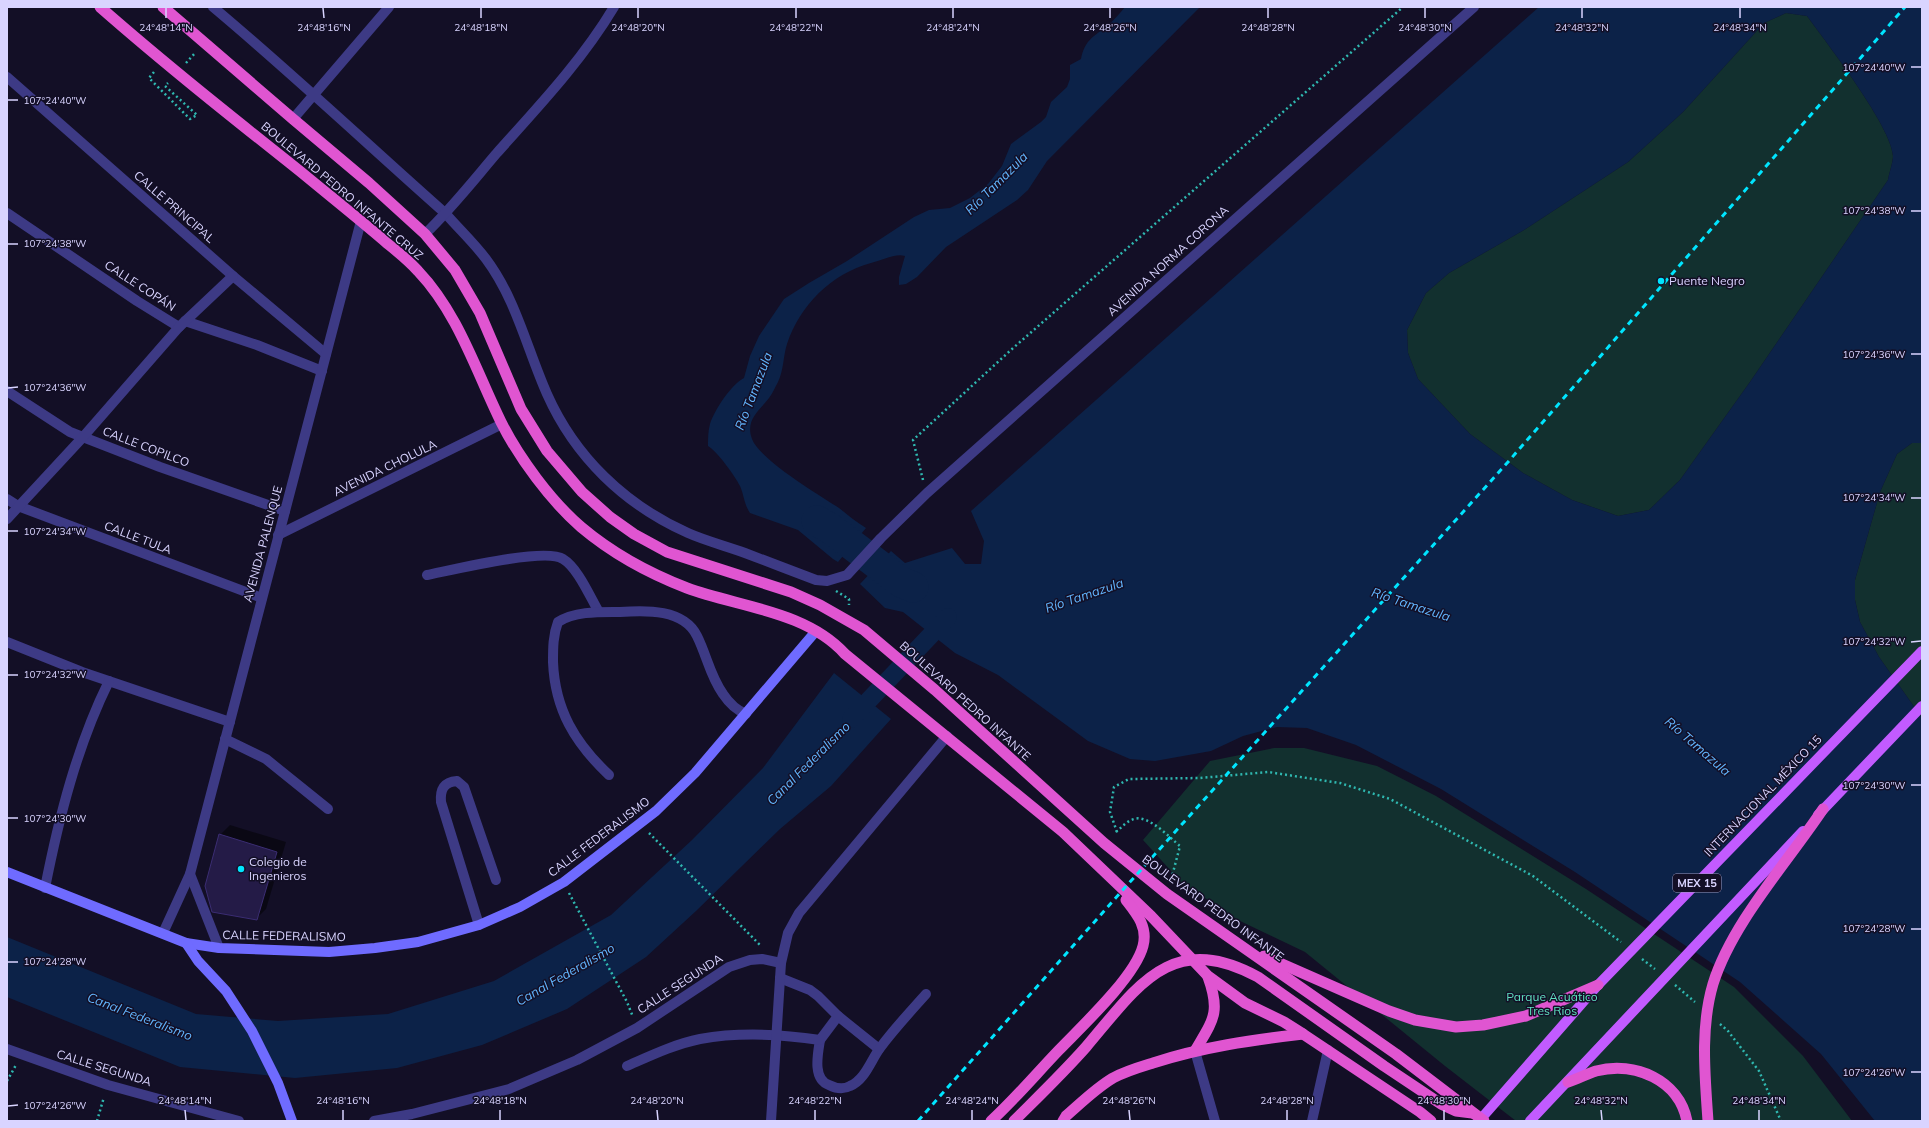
<svg xmlns="http://www.w3.org/2000/svg" width="1929" height="1128" font-family="Mulish,sans-serif">
<style>
.green{fill:#12302f}
.water{fill:#0c2248;fill-rule:evenodd}
.shadow{fill:#0007}
.lines{fill:none;stroke-linecap:round;stroke-linejoin:round}
.canal{stroke:#0c2248;stroke-width:18}
.river{stroke:#0c2248;stroke-width:31}
.building{fill:#241b47;stroke:#3b2d73}
.path{stroke:#2fb8b0;stroke-width:2.5;stroke-dasharray:2 3;stroke-linecap:butt}
.service{stroke:#3d3a85;stroke-width:10}
.minor{stroke:#3d3a85;stroke-width:10}
.secondary{stroke:#6f6bff;stroke-width:10}
.primary{stroke:#c25bff;stroke-width:10}
.trunk{stroke:#e055d1;stroke-width:11}
.rail{stroke:#00e5ff;stroke-width:3;stroke-dasharray:6 5;stroke-linecap:butt}
.ticks{fill:none;stroke:#d9d4ff;stroke-width:1.5}
.poi-dot{fill:#00e5ff;stroke:#130f26;stroke-width:1.5}
.labels{text-anchor:middle;stroke-width:3;stroke-linejoin:round;paint-order:stroke}
.shield{fill:#130f26;stroke:#9e99be;stroke-width:1}
.shield-label{font-size:11px;font-weight:bold;fill:#d9d4ff}
.street-label{font-size:12px;fill:#d9d4ff;stroke:#130f26}
.poi-label{font-size:12px;fill:#d9d4ff;stroke:#130f26;text-anchor:start}
.park-label{font-size:12px;fill:#5fe0c0;stroke:#130f26}
.water-label{font-size:13px;font-style:italic;fill:#62b6ff;stroke:#130f26}
.ticks-label{font-size:10px;text-anchor:middle;fill:#d9d4ff;stroke:#130f26;stroke-width:3;stroke-linejoin:round;paint-order:stroke}
</style>
<rect width="100%" height="100%" fill="#130f26"/>
<g class="green">
<path d="M1786,13l21,3c19,26 85,111 86,140 0,7 -4,17 -5,24l-138,202 -70,98 -31,30 -31,6 -46,-16 -49,-27 -53,-39 -52,-55 -10,-26 -1,-23 19,-37 23,-20 75,-43 104,-68 55,-50 81,-89z"/>
<path d="M1912,443h10v275l-43,-61 -19,-35 -5,-22v-20l25,-88 17,-38z"/>
<path d="M1274,748h30l73,18 59,30 150,93 148,98 69,69 49,65h-336l-71,-55 -140,-114 -67,-32 -57,-38 -38,-42 67,-79z"/>
</g>
<g class="water">
<path d="M1125,7h75l-153,154 -19,29 -11,10 -71,47 -29,30 -11,7 -7,1v-8l6,-21c-10,-3 -24,5 -34,7 -40,11 -71,42 -84,81 -4,13 -3,25 -9,38 -3,5 -5,11 -9,16 -10,13 -24,22 -17,41 8,21 67,56 87,69 9,7 17,14 27,20l-28,34 -5,-3 -35,-29 -48,-17c-6,-9 -6,-18 -10,-27 -5,-10 -23,-35 -32,-40 0,-7 0,-15 2,-22 5,-15 21,-39 34,-46l6,-22 9,-20 25,-37 25,-16 38,-22 67,-44 15,-7 21,-2 20,-10 18,-14 14,-18 9,-22 30,-22 5,-5 5,-15 16,-15 3,-8v-14l11,-6c4,-20 13,-22 27,-34 6,-5 12,-12 17,-18z"/>
<path d="M1539,7h383v436h-10l-15,11 -17,38 -25,88v20l5,22 19,35 43,61v403h-47l-54,-67 -81,-72 -165,-110 -134,-83 -85,-44 -49,-17 -30,-1 -34,9 -32,15 -56,10 -25,-2 -42,-18 -90,-66 -43,-22 -52,-41 -18,-4 -25,-24 31,-33 14,12 47,-15 13,16h16l3,-23 -13,-30zM1786,13l21,3c19,26 85,111 86,140 0,7 -4,17 -5,24l-138,202 -70,98 -31,30 -31,6 -46,-16 -49,-27 -53,-39 -52,-55 -10,-26 -1,-23 19,-37 23,-20 75,-43 104,-68 55,-50 81,-89z"/>
<path d="M834,673l57,46 -60,67 -51,43 -84,82 -50,46 -79,52 -85,36 -85,23 -102,10 -115,-11 -173,-70v-60l189,77 82,7 110,-7 106,-33 117,-66 81,-75 71,-72z"/>
</g>
<path class="shadow" d="M230,825l56,17 -20,67 -10,10 -36,-84z"/>
<g class="lines">
<path class="canal" d="M851,719l97,-102"/>
<path class="river" d="M817,521l14,8 70,53 12,5"/>
</g>
<path class="building" d="M219,834l58,18 -20,68 -45,-8 -7,-26z"/>
<g class="lines">
<g class="path">
<path d="M186,63l9,-10"/>
<path d="M154,72l-5,6 41,41 7,-4 -32,-29 3,-3"/>
<path d="M923,480l-10,-40 99,-91 391,-342"/>
<path d="M836,591l13,8v6"/>
<path d="M1116,832c6,-5 11,-11 18,-13 14,-5 36,19 46,27l-9,34"/>
<path d="M1117,832l-7,-20 4,-25 15,-8 71,-1 68,-6 72,11 50,16 143,77 88,66"/>
<path d="M649,833l112,113"/>
<path d="M569,893l58,109 6,15"/>
<path d="M1642,959l13,10"/>
<path d="M1675,985l20,17"/>
<path d="M1720,1024l8,7 31,40 22,50"/>
<path d="M7,1081l9,-16"/>
<path d="M97,1121l7,-24"/>
</g>
<g class="service">
<path d="M213,7c80,67 155,138 233,207"/>
<path d="M293,119l96,-112"/>
<path d="M427,575c25,-5 118,-28 136,-16 15,9 27,38 36,53"/>
<path d="M225,739l41,20 62,50"/>
<path d="M609,775c-34,-32 -54,-65 -56,-113 0,-14 0,-27 5,-40 17,-11 42,-10 62,-10 26,-2 64,-3 77,24 10,20 13,40 26,58 6,9 13,16 23,20"/>
<path d="M479,925l-38,-123c-1,-13 3,-20 16,-21l7,6 32,93"/>
<path d="M838,1016l41,33"/>
<path d="M820,1040c-2,13 -8,39 9,45 6,3 14,5 21,1 15,-6 21,-26 30,-38 14,-19 30,-36 46,-54"/>
<path d="M627,1066c23,-10 48,-22 73,-27 39,-7 80,-5 120,1l18,-24 -20,-20 -8,-6 -30,-12"/>
<path d="M1312,1121l16,-71"/>
</g>
<g class="minor">
<path d="M7,77l226,199 93,78"/>
<path d="M7,213l130,88 42,26"/>
<path d="M446,214c13,15 28,29 40,45 30,40 41,90 61,135 28,63 78,111 141,139 18,8 38,13 57,20 24,9 47,18 71,27l11,1 20,-6 34,-37 46,-45 547,-486"/>
<path d="M425,234c26,-25 48,-53 71,-80 42,-47 85,-92 118,-147"/>
<path d="M185,321l72,24 65,26"/>
<path d="M7,391l63,41 90,35 125,44"/>
<path d="M7,499l11,7 244,92"/>
<path d="M7,519l76,-82 96,-110 54,-51"/>
<path d="M278,535l224,-111"/>
<path d="M7,642l75,30 148,50"/>
<path d="M190,874l29,74"/>
<path d="M45,888c14,-71 32,-142 64,-207"/>
<path d="M163,933l27,-59 171,-653"/>
<path d="M7,1049l101,36 131,36"/>
<path d="M1195,1051l20,70"/>
<path d="M374,1121l38,-7 97,-25 68,-29 60,-32 92,-61 21,-7 12,-1 19,4"/>
<path d="M771,1121l10,-158 7,-30 11,-20 148,-177"/>
</g>
<g class="secondary">
<path d="M7,872l179,71 33,5 110,4 46,-4 43,-6 61,-17 41,-18 44,-25 92,-71 39,-38 121,-142"/>
<path d="M186,943l12,18 28,30 26,40 26,52 14,38"/>
</g>
<g class="primary">
<path d="M1818,815l104,-109"/>
<path d="M1479,1121l119,-136 324,-334"/>
<path d="M1530,1121l273,-290"/>
</g>
<g class="trunk">
<path d="M100,7c65,57 133,111 201,165 29,24 58,47 87,72 10,8 21,17 30,27 40,42 58,100 83,151 18,36 50,79 80,105 32,27 67,46 106,61 52,19 119,23 158,66l218,178 88,84 57,60 37,27 39,19 19,12 117,78 11,9"/>
<path d="M163,7l130,112 76,64 56,51 30,36 25,43 41,96 26,42 35,41 28,25 24,17 33,18 124,40 29,13 44,25 71,60 169,153 63,51 229,160 88,67"/>
<path d="M1264,956l125,55 26,9 41,7 27,-2 43,-9 72,-31"/>
<path d="M1195,1051c18,-31 26,-38 13,-74"/>
<path d="M1568,1082c9,-3 19,-8 28,-11 39,-10 83,9 91,50"/>
<path d="M991,1121c24,-22 45,-47 68,-71 22,-23 76,-73 84,-104 5,-19 -6,-32 -17,-46"/>
<path d="M1014,1121c24,-24 49,-48 72,-74 52,-61 85,-117 172,-70l126,89 57,38 15,7 16,2"/>
<path d="M1063,1121l3,-5c15,-13 30,-28 47,-38 13,-7 27,-11 40,-15 49,-16 99,-23 150,-29"/>
<path d="M1708,1121c-3,-45 -8,-93 5,-137 19,-61 74,-121 110,-175"/>
</g>
<path class="rail" d="M918,1121l194,-219 396,-440 397,-455"/>
</g>
<path class="ticks" d="M166,8v10M323,8l1,10M481,8v10M638,8v10M796,8v10M953,8v10M1110,8v10M1268,8v10M1425,8v10M1582,8v10M1740,8v10M1911,67h10M8,100h10M1911,211h10M8,244h10M1911,354h10M8,388l10,-1M1911,498h10M8,531h10M1911,642l10,-1M8,675h10M1911,785h10M8,818h10M1911,929h10M8,962h10M1911,1072h10M8,1106l10,-1M185,1110l1,10M343,1110v10M500,1110v10M657,1110l1,10M815,1110v10M972,1110v10M1129,1110l1,10M1287,1110v10M1444,1110v10M1601,1110l1,10M1759,1110v10"/>
<g class="poi-dot">
<circle cx="1661" cy="281" r="4"/>
<circle cx="241" cy="869" r="4"/>
</g>
<g class="labels">
<rect class="shield" x="1673" y="874" width="48" height="18" rx="3"/>
<g class="shield-label">
<text x="1697" y="887">MEX 15</text>
</g>
<g class="street-label">
<text transform="translate(342 191) rotate(40)" y="4">BOULEVARD PEDRO INFANTE CRUZ</text>
<text transform="translate(174 207) rotate(41)" y="4">CALLE PRINCIPAL</text>
<text transform="translate(1168 261) rotate(-42)" y="4">AVENIDA NORMA CORONA</text>
<text transform="translate(140 286) rotate(33)" y="4">CALLE COPÁN</text>
<text transform="translate(146 447) rotate(21)" y="4">CALLE COPILCO</text>
<text transform="translate(385 468) rotate(-26)" y="4">AVENIDA CHOLULA</text>
<text transform="translate(138 538) rotate(21)" y="4">CALLE TULA</text>
<text transform="translate(263 544) rotate(-75)" y="4">AVENIDA PALENQUE</text>
<text transform="translate(965 701) rotate(42)" y="4">BOULEVARD PEDRO INFANTE</text>
<text transform="translate(1763 796) rotate(-46)" y="4">INTERNACIONAL MÉXICO 15</text>
<text transform="translate(599 837) rotate(-37)" y="4">CALLE FEDERALISMO</text>
<text transform="translate(1213 908) rotate(36)" y="4">BOULEVARD PEDRO INFANTE</text>
<text transform="translate(284 936) rotate(1)" y="4">CALLE FEDERALISMO</text>
<text transform="translate(680 984) rotate(-33)" y="4">CALLE SEGUNDA</text>
<text transform="translate(104 1068) rotate(17)" y="4">CALLE SEGUNDA</text>
</g>
<g class="poi-label">
<text x="1669" y="285">Puente Negro</text>
<text x="249" y="866">Colegio de<tspan x="249" dy="14">Ingenieros</tspan></text>
</g>
<g class="park-label">
<text x="1552" y="1001">Parque Acuático<tspan x="1552" dy="14">Tres Rios</tspan></text>
</g>
<g class="water-label">
<text transform="translate(996 183) rotate(-45)" y="5">Río Tamazula</text>
<text transform="translate(753 391) rotate(-69)" y="5">Río Tamazula</text>
<text transform="translate(1084 595) rotate(-19)" y="5">Río Tamazula</text>
<text transform="translate(1411 604) rotate(18)" y="5">Río Tamazula</text>
<text transform="translate(1698 746) rotate(41)" y="5">Río Tamazula</text>
<text transform="translate(808 763) rotate(-45)" y="5">Canal Federalismo</text>
<text transform="translate(565 974) rotate(-30)" y="5">Canal Federalismo</text>
<text transform="translate(140 1016) rotate(21)" y="5">Canal Federalismo</text>
</g>
</g>
<g class="ticks-label">
<text x="166" y="31">24°48'14"N</text>
<text x="324" y="31">24°48'16"N</text>
<text x="481" y="31">24°48'18"N</text>
<text x="638" y="31">24°48'20"N</text>
<text x="796" y="31">24°48'22"N</text>
<text x="953" y="31">24°48'24"N</text>
<text x="1110" y="31">24°48'26"N</text>
<text x="1268" y="31">24°48'28"N</text>
<text x="1425" y="31">24°48'30"N</text>
<text x="1582" y="31">24°48'32"N</text>
<text x="1740" y="31">24°48'34"N</text>
<text x="1874" y="71">107°24'40"W</text>
<text x="55" y="104">107°24'40"W</text>
<text x="1874" y="214">107°24'38"W</text>
<text x="55" y="247">107°24'38"W</text>
<text x="1874" y="358">107°24'36"W</text>
<text x="55" y="391">107°24'36"W</text>
<text x="1874" y="501">107°24'34"W</text>
<text x="55" y="535">107°24'34"W</text>
<text x="1874" y="645">107°24'32"W</text>
<text x="55" y="678">107°24'32"W</text>
<text x="1874" y="789">107°24'30"W</text>
<text x="55" y="822">107°24'30"W</text>
<text x="1874" y="932">107°24'28"W</text>
<text x="55" y="965">107°24'28"W</text>
<text x="1874" y="1076">107°24'26"W</text>
<text x="185" y="1104">24°48'14"N</text>
<text x="343" y="1104">24°48'16"N</text>
<text x="500" y="1104">24°48'18"N</text>
<text x="657" y="1104">24°48'20"N</text>
<text x="815" y="1104">24°48'22"N</text>
<text x="972" y="1104">24°48'24"N</text>
<text x="1129" y="1104">24°48'26"N</text>
<text x="1287" y="1104">24°48'28"N</text>
<text x="1444" y="1104">24°48'30"N</text>
<text x="1601" y="1104">24°48'32"N</text>
<text x="1759" y="1104">24°48'34"N</text>
<text x="55" y="1109">107°24'26"W</text>
</g>
<rect width="1929" height="1128" fill="none" stroke="#d9d4ff" stroke-width="16"/>
</svg>
